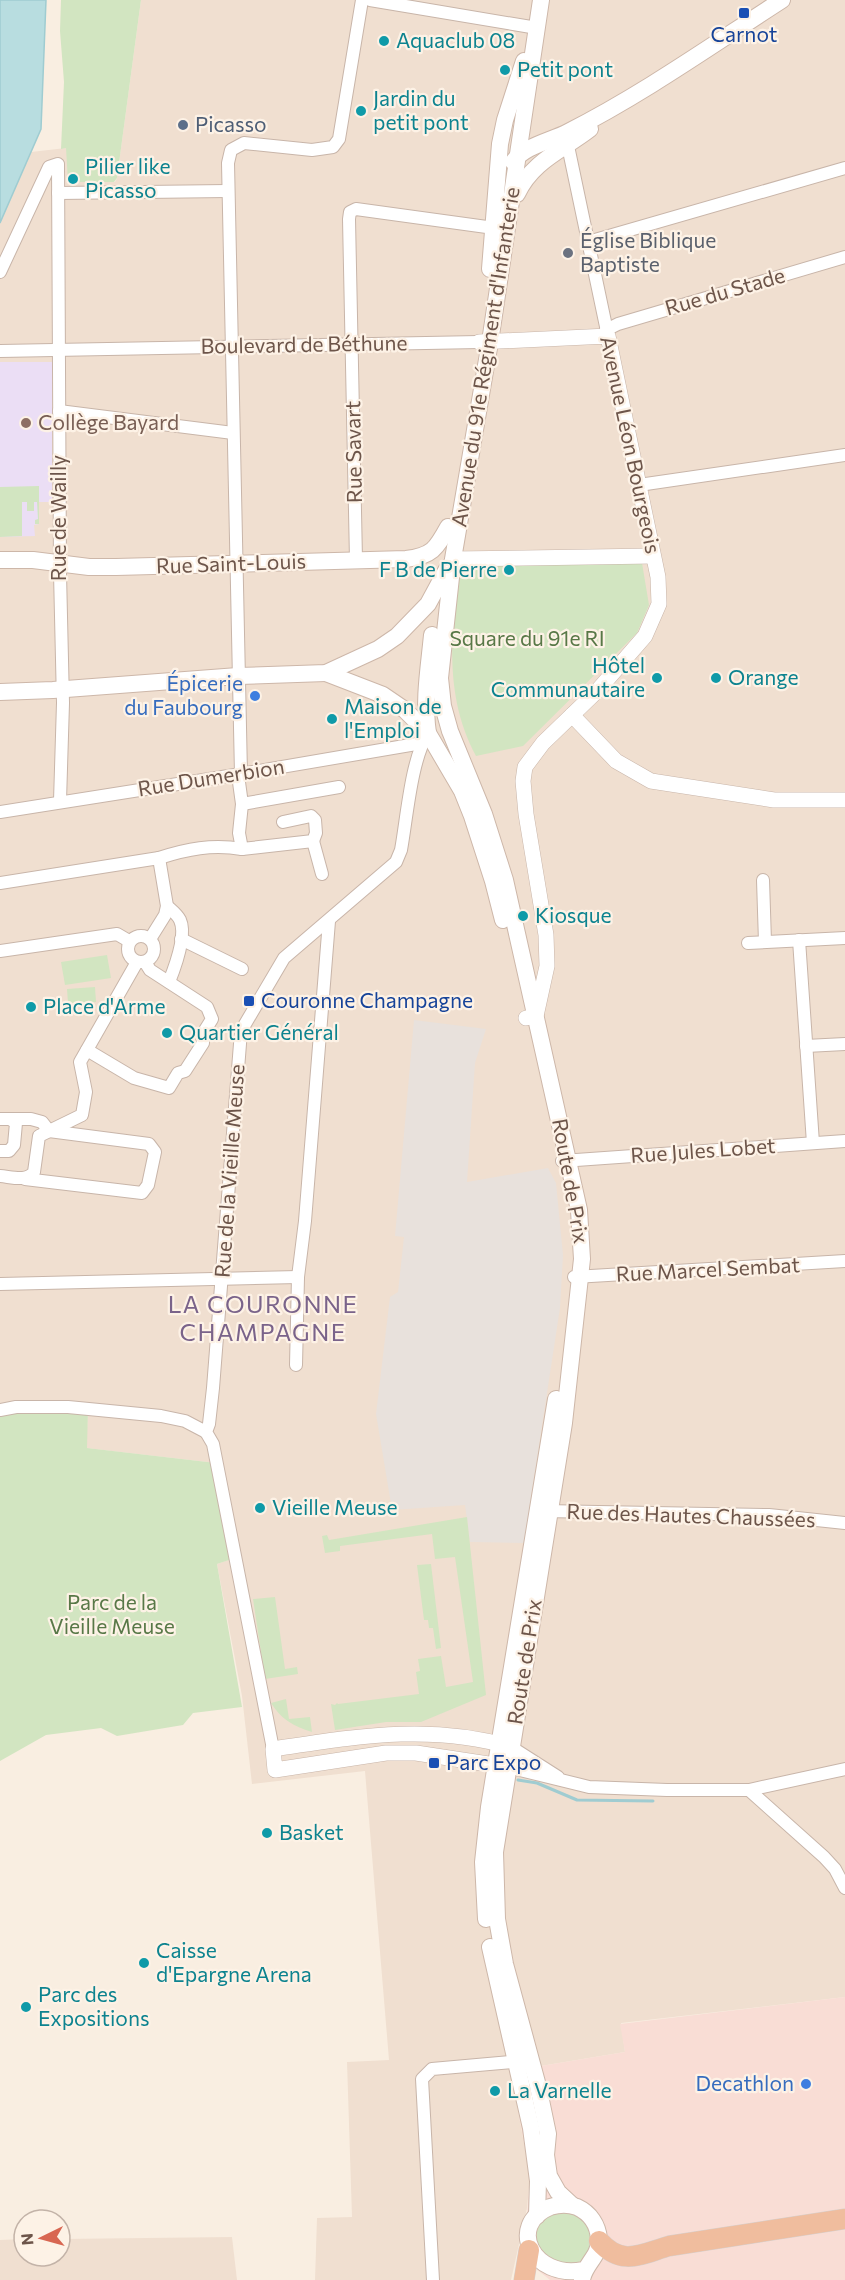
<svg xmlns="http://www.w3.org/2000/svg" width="845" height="2280" font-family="Commissioner,sans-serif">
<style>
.residential{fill:#f0dfd0}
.commercial{fill:#f9ddd5}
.industrial{fill:#e8e1dc}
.education{fill:#ebdef5}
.green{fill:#d2e5c1}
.water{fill:#b8dde0;stroke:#9fccd1;stroke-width:1.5}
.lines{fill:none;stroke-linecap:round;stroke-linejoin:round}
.stream{stroke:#9fccd1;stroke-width:3}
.minor-casing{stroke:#c8b5a9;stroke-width:14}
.tertiary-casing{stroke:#c8b5a9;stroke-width:16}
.secondary-casing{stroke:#cdb7a9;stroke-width:18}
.trunk-casing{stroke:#d6cfcc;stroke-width:21}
.minor{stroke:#fff;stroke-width:12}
.tertiary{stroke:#fff;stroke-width:15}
.secondary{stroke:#fff;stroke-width:16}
.trunk{stroke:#f0bd9e;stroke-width:20}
.transit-dot{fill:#1a4fb4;stroke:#fdf2e6;stroke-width:2}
.culture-dot{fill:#0f9aa8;stroke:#fdf2e6;stroke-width:2}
.service-dot{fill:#5c6f8a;stroke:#fdf2e6;stroke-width:2}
.worship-dot{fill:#6b7280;stroke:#fdf2e6;stroke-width:2}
.education-dot{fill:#8d6e63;stroke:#fdf2e6;stroke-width:2}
.shop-dot{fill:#3f7fe0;stroke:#fdf2e6;stroke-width:2}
.labels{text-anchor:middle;stroke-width:4.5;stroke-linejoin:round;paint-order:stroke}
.transit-label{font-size:21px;fill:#164399;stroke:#fdf2e6;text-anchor:start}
.culture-label{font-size:21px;fill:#0d838f;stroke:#fdf2e6;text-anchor:start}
.service-label{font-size:21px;fill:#4e5e75;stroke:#fdf2e6;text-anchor:start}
.worship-label{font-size:21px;fill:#5b616d;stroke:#fdf2e6;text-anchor:start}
.street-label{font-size:21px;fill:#6d554a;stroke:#fdf2e6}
.education-label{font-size:21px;fill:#785e54;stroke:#fdf2e6;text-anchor:start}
.park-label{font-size:21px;fill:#587847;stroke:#fdf2e6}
.shop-label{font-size:21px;fill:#366cbe;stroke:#fdf2e6;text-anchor:end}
.quarter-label{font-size:24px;letter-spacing:1.5px;fill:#7a638a;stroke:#fdf2e6}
</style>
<rect width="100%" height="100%" fill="#f9eee1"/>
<g class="residential">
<path d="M141,0h704v1997l-224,26 4,29 -114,19 19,106 -3,31 -16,72h-196l2,-62 35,-1 -5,-155 42,-2 -24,-289 -113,13 -10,-88 -25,-132 17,-6 -18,-95 -130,-15 2,-39 -88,1v-1187l31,-71 35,-4 16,34h33l2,-4z"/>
<path d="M232,2237l5,43h-237v-40l24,-1v17h36v-17z"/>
</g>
<path class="commercial" d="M845,1997v283h-295l-20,-16 -6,-12 6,-75 -19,-106 114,-19 -5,-28z"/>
<path class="industrial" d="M414,1020l72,9 -11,34 -8,119 81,-14 8,15 7,72 -3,53 -36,235 -54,-1 -5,-37 -73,5 -16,-96 14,-117 8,-5 6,-55 -9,-1z"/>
<path class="education" d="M0,362h52v140h-14l1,22 -5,1 1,11 -35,1z"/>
<g class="green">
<path d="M61,0h80l-24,178 -3,4h-46l-2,-34 -5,1 3,-67 -4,-51z"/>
<path d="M39,486v38h-4v-4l3,-1 -1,-17h-3v9h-7v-9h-5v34l-22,1v-50z"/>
<path d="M642,563l7,42 -12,28 -114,113 -47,10c-33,-62 -24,-123 -18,-190z"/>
<path d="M107,955l4,23 -46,7 -4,-23z"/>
<path d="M95,987l1,15 -28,1 -1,-14z"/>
<path d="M88,1409l-1,39 129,15 19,95 -18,6 25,143 -49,6 -10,12 -66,11 -16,-8 -55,7 -46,26v-351z"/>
<path d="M467,1517l19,178 -65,27h-35l-51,8 -4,-26 4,1 2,-2 1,1 81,-10 -3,-22 4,-1 -2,-12 23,-3 5,31 27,-5 -18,-125 -20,2 -3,-25 -92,12v5l-15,2 -3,-17 5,-1 2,5z"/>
<path d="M431,1564l10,84 -5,1 -3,-21h-4l-1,-8h-4l-7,-55z"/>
<path d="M275,1597l10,72 12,-2 1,7 -33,5 -12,-80z"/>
<path d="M286,1699l3,20 21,-2 2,15c-19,-6 -31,-13 -41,-29z"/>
<path d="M564,2211c5,2 14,3 18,7 18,17 8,42 -13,50l-32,-17c-2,-27 1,-32 27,-40z"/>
</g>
<path class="water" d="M0,0h46l-5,129 -41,94z"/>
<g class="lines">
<path class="stream" d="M518,1780l19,3 40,17 76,1"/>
<g class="minor-casing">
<g id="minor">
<path d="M370,0l167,28"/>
<path d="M568,146l40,190"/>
<path d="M58,193l170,-2"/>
<path d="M588,242l257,-74"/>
<path d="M0,272l49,-105 9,-3 2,409 3,130 -3,98"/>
<path d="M606,330l12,-6 227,-67"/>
<path d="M0,351l479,-9"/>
<path d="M59,411l174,22"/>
<path d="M639,485l206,-30"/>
<path d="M356,560l-7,-341 1,-7 6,-3 138,19"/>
<path d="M241,774l-13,-611 3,-13 13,-7 68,7 21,-3 6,-8 23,-139"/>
<path d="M238,775l4,29 97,-17"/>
<path d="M242,804l-3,29 3,16 71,-8 3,-8 -1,-13 -4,-4 -28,6"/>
<path d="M0,812l241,-38 181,-31"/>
<path d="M313,841l9,33"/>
<path d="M159,858c28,-9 53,-14 83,-9"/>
<path d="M763,880l2,62"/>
<path d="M0,883l159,-25 8,48 -2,9 -15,24"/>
<path d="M167,906c4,4 10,8 13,14 7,15 -5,47 -11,62"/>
<circle cx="141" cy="949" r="13"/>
<path d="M181,939l61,30"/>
<path d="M799,940l14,203"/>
<path d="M748,943l97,-5"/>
<path d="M0,951l117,-17 12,7"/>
<path d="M806,1046l39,-2"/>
<path d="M87,1050l47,28 35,10 9,-15 7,-2 18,-28 -1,-8 10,-16 -5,-12 -57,-37 -5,-8"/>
<path d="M0,1119h31l11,3 7,9 100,13 6,8 -7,33 -6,8 -117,-14"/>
<path d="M0,1151h9l5,-6 2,-22 -6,-4"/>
<path d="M562,1161l283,-20"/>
<path d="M0,1176c12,1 27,6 34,-4l5,-36 43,-21 4,-23 -6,-30 57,-100"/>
<path d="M574,1277l271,-16"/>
<path d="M0,1284l298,-7"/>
<path d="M296,1365l2,-88 7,-56 24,-300"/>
<path d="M0,1410l16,-3h52l93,9 24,5 21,11"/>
<path d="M543,1511l226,4 76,8"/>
<path d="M511,1747l47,30"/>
<path d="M273,1749l-60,-305 -7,-12 3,-8 4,-36 28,-357 43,-73 112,-96 5,-12c6,-33 10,-90 27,-117"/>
<path d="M508,1767l81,20 78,3h82l96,-21"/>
<path d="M749,1790l75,67 11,12 10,19"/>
<path d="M433,2280l-11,-201 10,-10 91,-8"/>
</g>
</g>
<g class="tertiary-casing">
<g id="tertiary">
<path d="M479,342l129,-6 50,241 1,27 -14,32 -47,54 -55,53 -18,24 -2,14 3,33 20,121 1,31 -11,50 -10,2"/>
<path d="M453,559l200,-3"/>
<path d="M572,715l44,46 35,20 123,19h71"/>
<path d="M508,1767l-92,-14h-30l-111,17 -2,-21c82,-12 156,-26 238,-2"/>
</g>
</g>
<g class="secondary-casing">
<g id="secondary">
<path d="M541,0l-51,342 -37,217 -13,119 3,28 7,25 34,83 21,66 74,330 3,49 -18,164 -69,429 2,67 8,45 33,122 10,48 -2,21 3,21 9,16 14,13"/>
<path d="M513,162c11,-16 38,-21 55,-30 75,-38 144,-87 214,-132"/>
<path d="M517,194c15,-33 46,-44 73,-65"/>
<path d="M490,269l10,-125 5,-24 19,-59"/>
<path d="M0,560h33l56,7h27l290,-8c26,-3 30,-10 42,-32"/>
<path d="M326,673l57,22 22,15 23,23 34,58 10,25 21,65 10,39"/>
<path d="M0,692l53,-2 185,-14 88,-3 52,-24 19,-13 31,-32 20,-37"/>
<path d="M428,733c-5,-33 1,-66 4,-98"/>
<path d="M486,1919l-3,-57 6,-55 67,-408"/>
<path d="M490,1947l41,181 7,53 -1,35"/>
<path d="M582,2280c2,-16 18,-23 17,-41 -1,-14 -9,-26 -22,-32 -8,-3 -18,-3 -27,0 -44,18 -17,73 33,63"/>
</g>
</g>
<g class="trunk-casing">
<g id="trunk">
<path d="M599,2241c23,26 42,13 70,5l176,-27"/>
<path d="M524,2280l5,-30"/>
</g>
</g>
<use href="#minor" class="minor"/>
<use href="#tertiary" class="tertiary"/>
<use href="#secondary" class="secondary"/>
<use href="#trunk" class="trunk"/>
</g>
<g class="transit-dot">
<rect x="738" y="7" width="12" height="12" rx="3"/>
<rect x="243" y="995" width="12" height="12" rx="3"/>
<rect x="428" y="1757" width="12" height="12" rx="3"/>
</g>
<g class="culture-dot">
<circle cx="384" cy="41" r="6"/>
<circle cx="505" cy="70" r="6"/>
<circle cx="361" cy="111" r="6"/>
<circle cx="73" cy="179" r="6"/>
<circle cx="509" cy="570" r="6"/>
<circle cx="657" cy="678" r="6"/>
<circle cx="716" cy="678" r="6"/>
<circle cx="332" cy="719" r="6"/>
<circle cx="523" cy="916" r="6"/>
<circle cx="31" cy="1007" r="6"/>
<circle cx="167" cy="1033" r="6"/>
<circle cx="260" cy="1508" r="6"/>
<circle cx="267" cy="1833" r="6"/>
<circle cx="144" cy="1963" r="6"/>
<circle cx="26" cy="2007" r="6"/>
<circle cx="495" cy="2091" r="6"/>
</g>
<circle class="service-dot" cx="183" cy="125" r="6"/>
<circle class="worship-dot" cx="568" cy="253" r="6"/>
<circle class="education-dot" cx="26" cy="423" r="6"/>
<g class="shop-dot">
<circle cx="255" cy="696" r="6"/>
<circle cx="806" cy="2084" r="6"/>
</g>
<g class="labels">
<g class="transit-label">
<text x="744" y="42" text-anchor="middle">Carnot</text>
<text x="261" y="1008">Couronne Champagne</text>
<text x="446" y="1770">Parc Expo</text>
</g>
<g class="culture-label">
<text x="396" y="48">Aquaclub 08</text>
<text x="517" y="77">Petit pont</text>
<text x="373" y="106">Jardin du<tspan x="373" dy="24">petit pont</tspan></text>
<text x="85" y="174">Pilier like<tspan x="85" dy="24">Picasso</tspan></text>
<text x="497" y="577" text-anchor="end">F B de Pierre</text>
<text x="645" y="673" text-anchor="end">Hôtel<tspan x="645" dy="24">Communautaire</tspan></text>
<text x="728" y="685">Orange</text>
<text x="344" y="714">Maison de<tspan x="344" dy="24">l'Emploi</tspan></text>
<text x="535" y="923">Kiosque</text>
<text x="43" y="1014">Place d'Arme</text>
<text x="179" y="1040">Quartier Général</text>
<text x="272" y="1515">Vieille Meuse</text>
<text x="279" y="1840">Basket</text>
<text x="156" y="1958">Caisse<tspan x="156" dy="24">d'Epargne Arena</tspan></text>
<text x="38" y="2002">Parc des<tspan x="38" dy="24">Expositions</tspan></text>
<text x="507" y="2098">La Varnelle</text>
</g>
<g class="service-label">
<text x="195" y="132">Picasso</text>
</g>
<g class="worship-label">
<text x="580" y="248">Église Biblique<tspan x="580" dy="24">Baptiste</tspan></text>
</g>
<g class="street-label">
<text transform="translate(725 292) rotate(-16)" y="7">Rue du Stade</text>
<text transform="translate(304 345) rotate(-1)" y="7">Boulevard de Béthune</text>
<text transform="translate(486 357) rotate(-81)" y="7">Avenue du 91e Régiment d'Infanterie</text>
<text transform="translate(630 445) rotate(78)" y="7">Avenue Léon Bourgeois</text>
<text transform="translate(354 452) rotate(-91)" y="7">Rue Savart</text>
<text transform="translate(59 518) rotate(-90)" y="7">Rue de Wailly</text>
<text transform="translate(231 564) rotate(-2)" y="7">Rue Saint-Louis</text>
<text transform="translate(211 778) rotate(-9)" y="7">Rue Dumerbion</text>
<text transform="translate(703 1151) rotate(-4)" y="7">Rue Jules Lobet</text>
<text transform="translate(230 1171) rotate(-86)" y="7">Rue de la Vieille Meuse</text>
<text transform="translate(570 1181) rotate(80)" y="7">Route de Prix</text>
<text transform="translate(708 1270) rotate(-3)" y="7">Rue Marcel Sembat</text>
<text transform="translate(691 1516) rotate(2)" y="7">Rue des Hautes Chaussées</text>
<text transform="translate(525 1662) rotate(-81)" y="7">Route de Prix</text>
</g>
<g class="education-label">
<text x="38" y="430">Collège Bayard</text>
</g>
<g class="park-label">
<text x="527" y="646">Square du 91e RI</text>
<text x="112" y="1610">Parc de la<tspan x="112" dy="24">Vieille Meuse</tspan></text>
</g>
<g class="shop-label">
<text x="243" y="691">Épicerie<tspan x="243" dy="24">du Faubourg</tspan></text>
<text x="794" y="2091">Decathlon</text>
</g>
<g class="quarter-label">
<text x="263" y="1313">LA COURONNE<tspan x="263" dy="28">CHAMPAGNE</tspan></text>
</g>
</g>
<g transform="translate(42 2238) rotate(265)"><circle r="28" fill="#fdf2e6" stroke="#c3b3a8" stroke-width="1.5"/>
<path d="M0-4.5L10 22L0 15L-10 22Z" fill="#d86651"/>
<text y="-9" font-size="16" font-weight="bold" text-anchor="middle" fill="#6d554a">N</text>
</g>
</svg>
